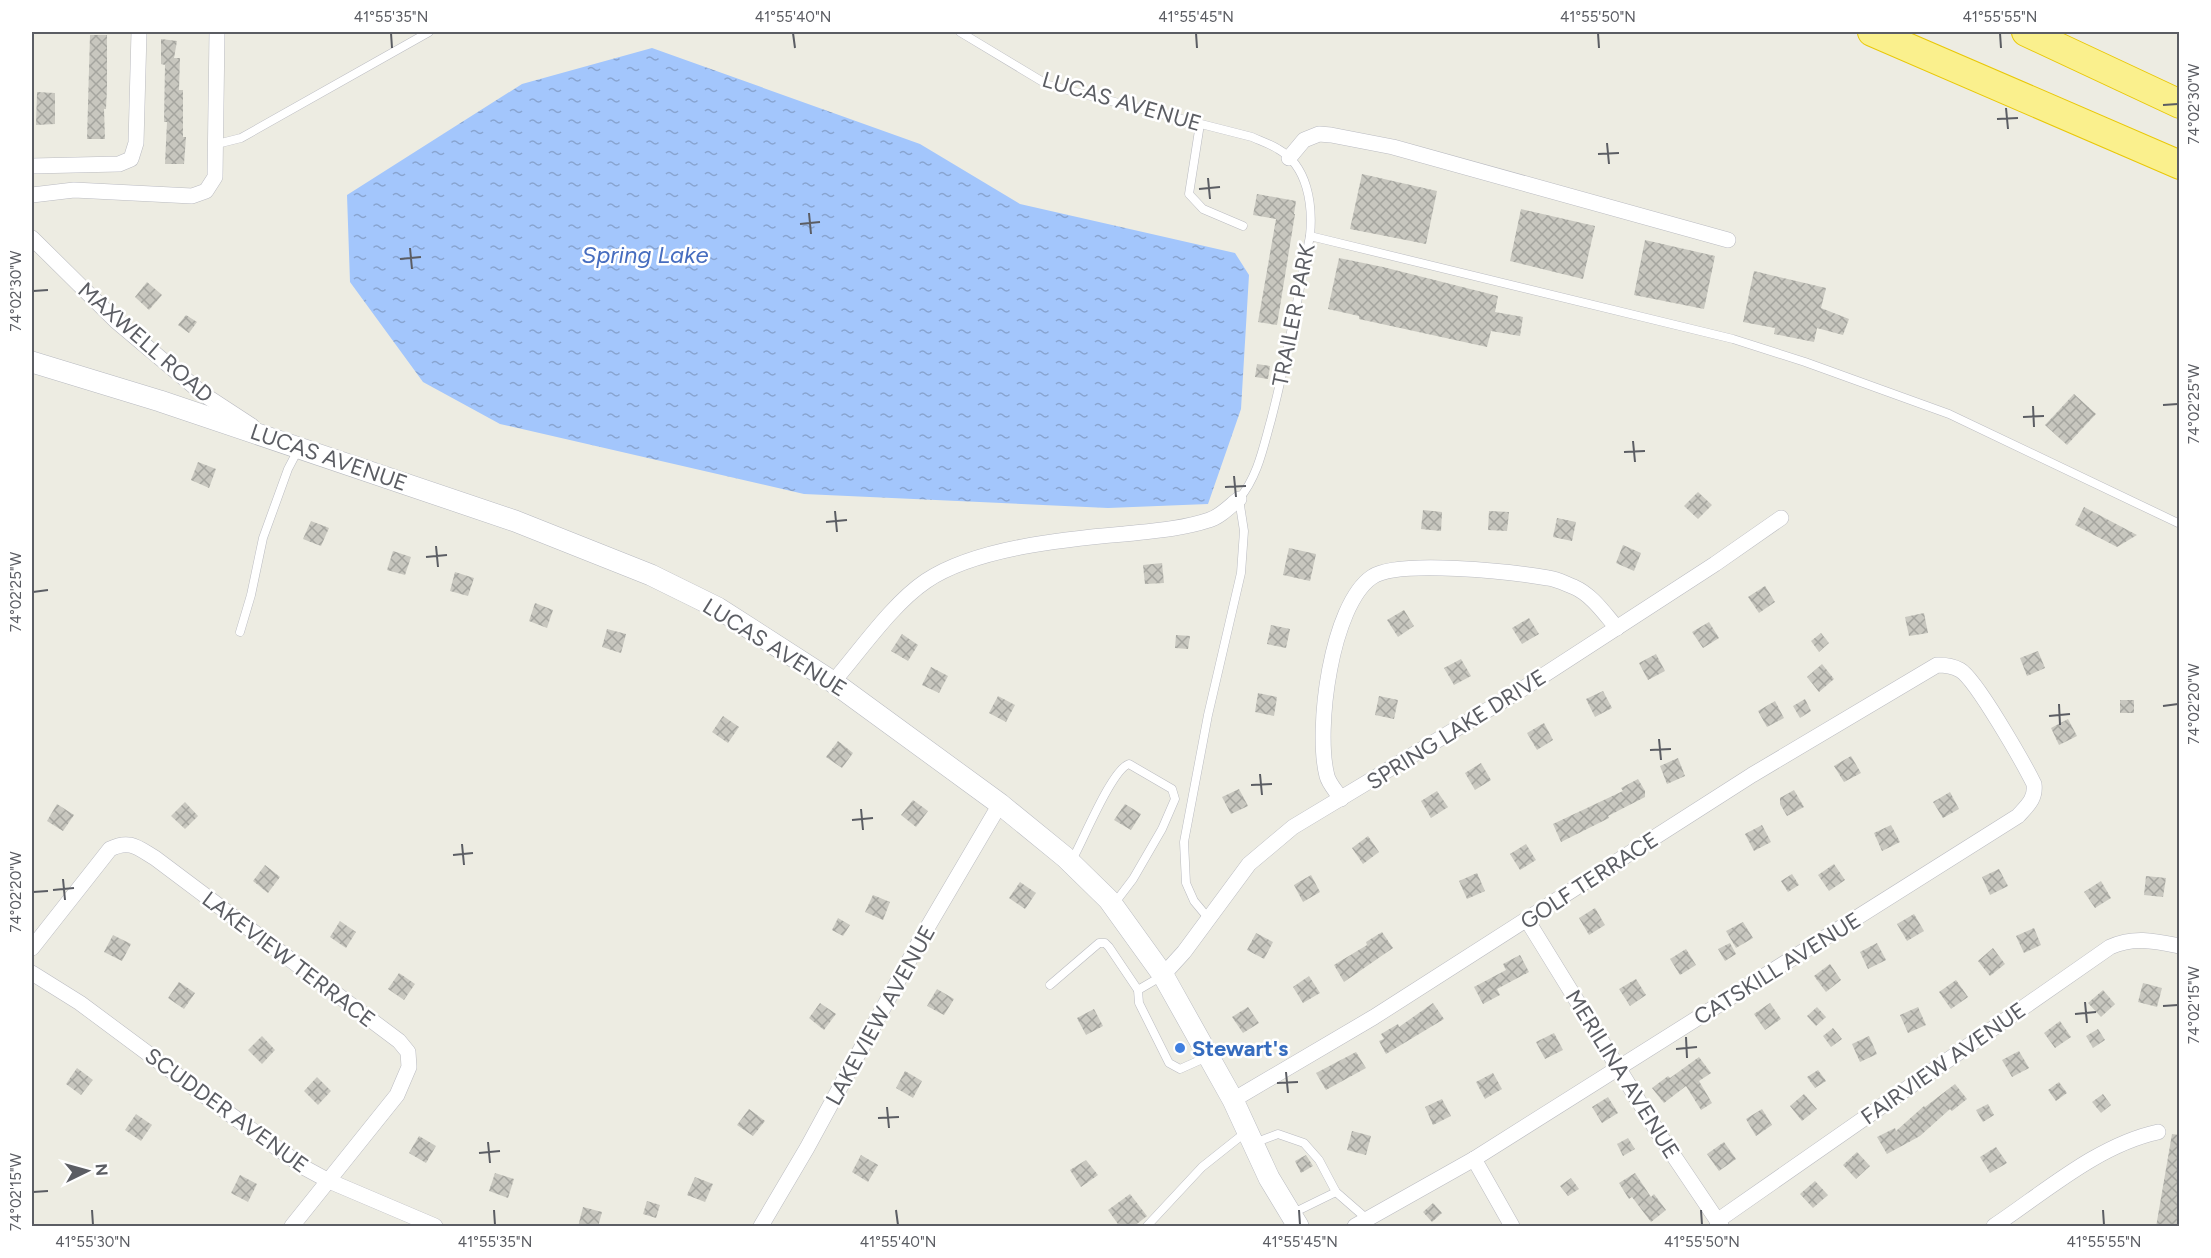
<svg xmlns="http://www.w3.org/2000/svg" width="2211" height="1258" font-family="Figtree,sans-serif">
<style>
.water{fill:url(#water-ripples)}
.building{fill:url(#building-cross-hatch)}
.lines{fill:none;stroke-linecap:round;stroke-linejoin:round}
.lane-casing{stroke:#babbc1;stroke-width:9}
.street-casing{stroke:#babbc1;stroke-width:16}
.secondary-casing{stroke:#b8bac0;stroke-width:22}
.highway-casing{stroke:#e9c807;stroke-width:30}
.lane{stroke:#fff;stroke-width:8}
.street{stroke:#fff;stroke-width:15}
.secondary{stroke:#fff;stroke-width:21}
.highway{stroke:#faf08d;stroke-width:28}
.ticks{fill:none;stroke:#5b5d63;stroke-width:2}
.shop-dot{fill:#3f7fe0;stroke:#fff;stroke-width:2}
.labels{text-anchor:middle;stroke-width:5;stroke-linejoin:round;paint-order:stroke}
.street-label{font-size:22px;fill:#5b5d63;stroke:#fff}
.shop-label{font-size:22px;font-weight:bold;fill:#366cbe;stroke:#fff;text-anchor:start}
.water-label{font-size:24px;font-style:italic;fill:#466dbf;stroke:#fff}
.neatline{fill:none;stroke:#5b5d63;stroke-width:2}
.ticks-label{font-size:15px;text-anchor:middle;fill:#5b5d63}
</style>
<defs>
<pattern id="water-ripples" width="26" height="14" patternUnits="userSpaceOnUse" patternTransform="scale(1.5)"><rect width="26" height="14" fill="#a3c6fc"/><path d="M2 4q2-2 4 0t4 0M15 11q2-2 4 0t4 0" fill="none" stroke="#88a4d0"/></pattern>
<pattern id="building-cross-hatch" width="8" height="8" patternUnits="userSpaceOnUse" patternTransform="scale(1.5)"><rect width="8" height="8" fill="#c8c7bf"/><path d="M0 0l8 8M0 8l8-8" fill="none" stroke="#a5a59f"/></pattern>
</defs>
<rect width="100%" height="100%" fill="#edece2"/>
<path class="water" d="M652,48l268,96 100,60 215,49 14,22 -8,134 -33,95 -100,4 -304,-14 -304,-70 -77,-42 -73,-100 -3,-87 175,-111z"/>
<g class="building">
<path d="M90,35h17v53l-1,21h-2l1,30h-18z"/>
<path d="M161,39l16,2 -3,17h6l-1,32h4v47h3l-2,27h-19l2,-42h-3l1,-57 -4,-1z"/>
<path d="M37,92l18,1v31l-19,1z"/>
<path d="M1362,174l75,17 -11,53 -76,-15z"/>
<path d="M1257,194l39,7 -2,13h1l-18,111 -19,-3 18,-103 -23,-4z"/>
<path d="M1521,209l74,17 -12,53 -73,-18z"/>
<path d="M1645,240l70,16 -11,53 -70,-14z"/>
<path d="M1339,258l44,9 115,29 -3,16 28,5 -3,19 -29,-5 -4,16 -128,-28v-3l-31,-7z"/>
<path d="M1754,271l72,17 -5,20 28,11 -6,16 -26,-7 -3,14 -40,-8 1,-6 -32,-6z"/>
<path d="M147,282l15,13 -13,15 -14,-13z"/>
<path d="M186,315l11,7 -8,11 -11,-8z"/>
<path d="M1257,364l13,2 -2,13 -13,-2z"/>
<path d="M2074,394l22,20 -29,31 -22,-20z"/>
<path d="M198,462l18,7 -7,19 -18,-8z"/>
<path d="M1698,492l14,13 -14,14 -14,-13z"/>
<path d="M2084,507l53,28 -20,12 -42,-22z"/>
<path d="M1423,510l19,2 -1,19 -20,-2z"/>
<path d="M1489,511l20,1 -2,19 -19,-1z"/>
<path d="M1557,518l19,4 -4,19 -19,-4z"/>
<path d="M311,521l18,7 -8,18 -18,-7z"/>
<path d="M1623,545l18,8 -7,18 -18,-8z"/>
<path d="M1289,548l27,6 -6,27 -27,-6z"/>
<path d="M393,551l18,6 -6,18 -18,-5z"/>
<path d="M1162,563l2,20 -19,1 -2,-19z"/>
<path d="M455,572l19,6 -6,18 -18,-5z"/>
<path d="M1765,586l10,16 -16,11 -11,-16z"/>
<path d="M535,603l18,7 -6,18 -18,-7z"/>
<path d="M1404,610l10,16 -16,11 -11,-17z"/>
<path d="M1924,613l4,20 -19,3 -4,-19z"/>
<path d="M1529,618l10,16 -17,10 -10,-16z"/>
<path d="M1709,622l10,16 -16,10 -11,-16z"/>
<path d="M1271,625l19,4 -4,19 -19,-4z"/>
<path d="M607,629l19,5 -5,19 -19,-6z"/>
<path d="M1821,633l8,10 -10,9 -8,-11z"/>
<path d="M902,634l16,11 -10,16 -17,-10z"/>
<path d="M1176,635l14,1 -2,13 -13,-1z"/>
<path d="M2038,651l7,17 -18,8 -7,-18z"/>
<path d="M1656,654l9,17 -17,9 -9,-17z"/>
<path d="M1461,659l10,17 -17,9 -10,-17z"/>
<path d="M1822,664l12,15 -15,13 -12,-15z"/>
<path d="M931,667l17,9 -9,17 -17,-8z"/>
<path d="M1603,691l9,17 -17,9 -9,-18z"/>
<path d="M1258,693l19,4 -3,19 -19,-4z"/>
<path d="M998,696l17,9 -9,17 -17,-9z"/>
<path d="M1379,696l19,4 -4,19 -19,-4z"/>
<path d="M1805,699l6,12 -11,7 -7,-12z"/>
<rect x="2120" y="700" width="14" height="13"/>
<path d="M1775,701l9,17 -17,9 -9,-16z"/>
<path d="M723,716l16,11 -11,16 -16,-11z"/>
<path d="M2068,719l9,17 -18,9 -8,-17z"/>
<path d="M1544,723l9,17 -16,10 -10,-17z"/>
<path d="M838,741l15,12 -11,15 -16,-11z"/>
<path d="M1851,756l10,17 -17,9 -10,-16z"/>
<path d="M1678,758l7,18 -18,8 -7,-18z"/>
<path d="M1481,763l10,17 -16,10 -10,-17z"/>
<path d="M1638,779l7,12v6l-37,19 1,2 -48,24 -8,-18 70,-33 -2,-3z"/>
<path d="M1239,789l9,17 -17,8 -9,-17z"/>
<path d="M1794,790l10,17 -17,9 -7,-12v-6z"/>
<path d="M1437,791l11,16 -17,11 -10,-17z"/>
<path d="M1950,792l9,17 -16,9 -10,-16z"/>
<path d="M913,800l15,11 -12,16 -15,-12z"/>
<path d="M185,802l13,14 -13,13 -14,-13z"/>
<path d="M57,804l17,11 -11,16 -16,-10z"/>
<path d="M1125,804l16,10 -10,16 -17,-10z"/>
<path d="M1762,825l9,17 -17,9 -9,-17z"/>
<path d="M1891,825l9,17 -18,9 -8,-18z"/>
<path d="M1368,836l11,16 -16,12 -11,-16z"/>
<path d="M1526,844l10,16 -16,10 -10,-16z"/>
<path d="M1834,864l11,16 -16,11 -11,-16z"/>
<path d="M265,865l15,12 -12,16 -15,-12z"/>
<path d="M1999,869l9,17 -18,9 -8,-18z"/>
<path d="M1477,873l8,18 -18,8 -8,-18z"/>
<path d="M1792,874l7,11 -11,7 -7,-11z"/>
<path d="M1311,875l9,17 -17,10 -9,-17z"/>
<path d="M2146,876l20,2 -3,19 -19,-2z"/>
<path d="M2101,881l10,17 -16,10 -11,-16z"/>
<path d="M1020,882l16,11 -11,16 -16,-11z"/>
<path d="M873,895l17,7 -7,18 -18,-8z"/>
<path d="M1595,908l10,17 -16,10 -10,-17z"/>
<path d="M1914,914l10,17 -17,10 -10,-17z"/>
<path d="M838,918l12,7 -7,11 -11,-6z"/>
<path d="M340,921l16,11 -10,16 -16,-11z"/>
<path d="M1743,922l10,16 -17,10 -10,-17z"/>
<path d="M2034,928l7,17 -17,8 -8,-17z"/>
<path d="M1382,932l11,16 -49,34 -10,-17 33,-20 -1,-3z"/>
<path d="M1256,933l17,9 -9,17 -17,-9z"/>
<path d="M113,935l18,9 -9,17 -18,-9z"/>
<path d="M1730,943l6,11 -11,7 -7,-12z"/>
<path d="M1877,943l9,17 -18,9 -8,-17z"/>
<path d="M1993,948l12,16 -15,12 -12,-15z"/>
<path d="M1686,949l10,16 -16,10 -10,-16z"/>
<path d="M1520,955l9,17 -32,17 3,6 -17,9 -9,-17 32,-17 -3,-6z"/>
<path d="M1830,964l11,16 -15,12 -12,-16z"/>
<path d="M399,973l16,11 -11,16 -16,-11z"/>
<path d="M1309,976l11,17 -17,10 -10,-16z"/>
<path d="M1636,979l10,16 -16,11 -11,-17z"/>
<path d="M1956,980l12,17 -17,12 -12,-17z"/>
<path d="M179,982l16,11 -11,16 -16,-11z"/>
<path d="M2143,983l19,5 -5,19 -19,-5z"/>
<path d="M937,989l17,10 -10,16 -17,-9z"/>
<path d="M2103,990l12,14 -14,13 -13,-14z"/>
<path d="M820,1003l16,11 -12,16 -15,-12z"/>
<path d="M1433,1003l11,16 -58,35 -7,-13 5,-2 -3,-5 17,-10 1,3z"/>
<path d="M1770,1003l11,16 -16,11 -11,-16z"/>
<path d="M1248,1007l11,16 -16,10 -11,-16z"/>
<path d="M1817,1007l9,10 -10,9 -9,-10z"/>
<path d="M1918,1007l8,18 -18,8 -8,-18z"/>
<path d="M1094,1009l9,17 -17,9 -9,-17z"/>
<path d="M2060,1021l11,16 -16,11 -11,-15z"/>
<path d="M1833,1028l9,11 -11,8 -8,-11z"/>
<path d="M2098,1029l7,11 -12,8 -7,-12z"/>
<path d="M1554,1033l9,17 -18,9 -9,-17z"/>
<path d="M262,1036l13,14 -13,14 -14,-14z"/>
<path d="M1869,1036l8,18 -17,8 -8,-18z"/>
<path d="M2019,1051l10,17 -17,9 -10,-17z"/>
<path d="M1356,1052l10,16 -40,22 -10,-17z"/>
<path d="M1699,1057l12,16 -12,8 13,22 -11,7 -15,-24 -22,17 -12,-15 16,-12 2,2z"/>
<path d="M77,1068l16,12 -12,15 -15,-11z"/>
<path d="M1818,1070l8,11 -11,7 -8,-11z"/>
<path d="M905,1071l17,10 -9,17 -17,-10z"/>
<path d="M1493,1073l9,16 -17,10 -9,-17z"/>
<path d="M317,1077l14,14 -13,14 -14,-14z"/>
<path d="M2059,1082l8,11 -11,8 -8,-11z"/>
<path d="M1955,1084l12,15 -15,12 -2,-2 -30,27 -33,18 -10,-17 18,-9 1,3 28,-25 1,1z"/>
<path d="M1804,1094l13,15 -15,12 -12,-15z"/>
<path d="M2103,1094l8,11 -10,8 -9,-11z"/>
<path d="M1608,1097l10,16 -16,10 -10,-16z"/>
<path d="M1442,1099l9,17 -18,9 -8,-18z"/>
<path d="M1988,1104l6,11 -11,7 -7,-12z"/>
<path d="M749,1109l16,12 -12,15 -16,-11z"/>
<path d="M1762,1109l10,16 -16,11 -10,-17z"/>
<path d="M136,1114l16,11 -11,16 -16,-11z"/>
<path d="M1352,1131l19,5 -5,19 -19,-5z"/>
<path d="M2172,1134l8,1v92h-24z"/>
<path d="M419,1136l17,10 -10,17 -17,-10z"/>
<path d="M1628,1138l7,11 -12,7 -6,-12z"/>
<path d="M1724,1142l12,17 -17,12 -12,-17z"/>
<path d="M1996,1147l11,16 -17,10 -10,-16z"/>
<path d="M1857,1152l13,14 -14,13 -13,-14z"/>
<path d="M861,1155l17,10 -10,17 -16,-10z"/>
<path d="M1306,1155l7,11 -12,7 -6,-12z"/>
<path d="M1086,1160l12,15 -17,12 -11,-17z"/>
<path d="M495,1173l19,6 -6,19 -19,-7z"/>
<path d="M1635,1173l16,24 3,-3 12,16 -15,12 -19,-25 -3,2 -10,-16z"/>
<path d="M240,1175l17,9 -9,18 -17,-9z"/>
<path d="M695,1177l18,7 -8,18 -18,-7z"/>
<path d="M1571,1178l8,11 -11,7 -8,-10z"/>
<path d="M1815,1181l13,14 -15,13 -13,-14z"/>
<path d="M1130,1194l17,22 -14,11h-13l-12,-17z"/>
<path d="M647,1201l13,4 -4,13 -13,-4z"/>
<path d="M1433,1203l9,10 -10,9 -9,-10z"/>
<path d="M583,1207l19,5 -4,15h-20z"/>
</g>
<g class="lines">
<g class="lane-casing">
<g id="lane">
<path d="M960,32l88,53 204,52c9,4 18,7 26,12 30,17 35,56 32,87 -12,61 -23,123 -39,184 -8,28 -13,56 -32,79l5,32 -3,42 -33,142 -24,127 2,41 8,18 15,18"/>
<path d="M1200,124l-11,70 14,15 40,17"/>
<path d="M217,144l24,-6 188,-106"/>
<path d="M1310,236l423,103 72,23 144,52 231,110"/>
<path d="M240,632l11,-37 12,-57 25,-69 11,-21"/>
<path d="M1072,860c11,-19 40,-91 57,-96l43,25 3,10 -13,30 -29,50 -19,25"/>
<path d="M1162,976l-24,14 1,13 30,60 11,6 27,-12"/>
<path d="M1050,985l49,-42h6l4,4 29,43"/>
<path d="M1254,1143l24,-9 26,9 15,17 17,32 31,27"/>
<path d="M1291,1214l45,-22"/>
<path d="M1147,1226l55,-59 44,-35"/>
</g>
</g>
<g class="street-casing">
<g id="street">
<path d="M1289,158l15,-18 15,-6 12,1 62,12 335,93"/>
<path d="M32,166l87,-2 12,-5 5,-16 3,-111"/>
<path d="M32,195l42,-5 118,6 14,-5 9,-14 2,-145"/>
<path d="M32,238l84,83 87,73 49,32"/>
<path d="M833,682c27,-31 59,-78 93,-101 49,-33 139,-42 198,-47 28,-3 58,-5 85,-14 11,-3 21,-14 30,-21"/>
<path d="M1341,799c-4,-7 -12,-15 -14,-23 -12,-46 4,-171 45,-199 26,-18 142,-5 176,1 9,1 18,6 26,9 18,8 30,26 43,41"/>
<path d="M1527,920l132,214 62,92"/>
<path d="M32,948l78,-99c20,-10 28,-1 45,9l244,183 9,11 1,15 -12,28 -105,131"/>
<path d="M32,973l48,30 144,107 81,58 24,13 106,45"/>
<path d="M1163,975l21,-23 65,-88 44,-37 231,-139 191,-124 66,-46"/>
<path d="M1233,1100l141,-83 378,-242 185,-110c8,0 16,1 23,5 16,9 64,94 74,114 2,15 -7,22 -16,32l-544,343 -119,67"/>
<path d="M1474,1159l38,67"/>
<path d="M1717,1221l393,-274c24,-11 45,-6 70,-1"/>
<path d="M761,1226l46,-78 116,-213 77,-131"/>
<path d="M1994,1226c51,-34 104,-81 164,-94"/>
</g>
</g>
<g class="secondary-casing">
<path id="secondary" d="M32,362l128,39 355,120 136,54 67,33 115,74 167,122 65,53 44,43 54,75 70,125 36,78 29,48"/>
</g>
<g class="highway-casing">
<g id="highway">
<path d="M1872,32l308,133"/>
<path d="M2026,32l154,72"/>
</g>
</g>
<use href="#lane" class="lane"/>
<use href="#street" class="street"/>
<use href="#secondary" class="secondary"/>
<use href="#highway" class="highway"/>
</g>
<path class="ticks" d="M391,33l1,15M793,33l2,15M1196,33l1,15M1598,33l1,15M2000,33l1,15M2163,105l15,-1M2006,108l2,21M1997,119l21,-1M1607,143l2,21M1598,154l21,-1M1208,178l2,21M1199,189l21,-2M809,213l2,21M800,224l20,-2M410,248l2,21M400,259l21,-2M33,291l15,-1M2163,405l15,-1M2033,406l1,21M2023,417l21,-1M1633,441l2,21M1624,452l21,-1M1234,476l2,21M1225,487l21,-1M835,511l2,21M826,522l21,-2M436,546l2,21M426,557l21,-2M33,592l15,-2M2059,704l1,21M2163,706l15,-2M2049,716l21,-2M1659,739l2,21M1650,750l21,-1M1260,774l2,21M1251,785l21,-1M861,809l2,21M852,820l21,-2M462,844l2,21M453,855l20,-2M63,879l2,21M53,890l21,-2M33,892l15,-1M2085,1002l2,21M2163,1006l15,-1M2075,1014l21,-2M1686,1037l1,21M1676,1049l21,-2M1286,1072l2,21M1277,1083l21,-1M887,1107l2,21M878,1118l21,-1M488,1142l2,21M479,1153l21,-2M33,1192l15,-1M92,1210l1,15M494,1210l1,15M896,1210l2,15M1299,1210l1,15M1701,1210l1,15M2103,1210l1,15"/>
<circle class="shop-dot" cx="1180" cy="1048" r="6"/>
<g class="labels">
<g class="street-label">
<text transform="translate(1122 101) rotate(16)" y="8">LUCAS AVENUE</text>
<text transform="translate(1293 315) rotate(-79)" y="8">TRAILER PARK</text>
<text transform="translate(146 342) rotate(41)" y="8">MAXWELL ROAD</text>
<text transform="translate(329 457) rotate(19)" y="8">LUCAS AVENUE</text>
<text transform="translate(775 647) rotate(32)" y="8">LUCAS AVENUE</text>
<text transform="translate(1456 729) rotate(-32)" y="8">SPRING LAKE DRIVE</text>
<text transform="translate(1589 880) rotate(-33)" y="8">GOLF TERRACE</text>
<text transform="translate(289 959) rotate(37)" y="8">LAKEVIEW TERRACE</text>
<text transform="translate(1777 968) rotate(-32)" y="8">CATSKILL AVENUE</text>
<text transform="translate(880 1015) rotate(-61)" y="8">LAKEVIEW AVENUE</text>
<text transform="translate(1943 1063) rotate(-35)" y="8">FAIRVIEW AVENUE</text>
<text transform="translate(1623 1074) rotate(58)" y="8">MERILINA AVENUE</text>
<text transform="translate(227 1110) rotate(36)" y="8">SCUDDER AVENUE</text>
</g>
<g class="shop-label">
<text x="1192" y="1056">Stewart's</text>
</g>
<g class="water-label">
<text x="645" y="263">Spring Lake</text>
</g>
</g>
<rect width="2211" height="1258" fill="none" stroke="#ffffff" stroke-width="66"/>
<g transform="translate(87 1171) rotate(85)" stroke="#ffffff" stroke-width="4.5" paint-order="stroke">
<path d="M0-4.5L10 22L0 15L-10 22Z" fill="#5b5d63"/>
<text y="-9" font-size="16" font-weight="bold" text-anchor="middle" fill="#5b5d63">N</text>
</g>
<rect x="33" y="33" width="2145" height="1192" class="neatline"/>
<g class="ticks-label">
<text x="391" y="22">41°55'35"N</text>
<text x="793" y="22">41°55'40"N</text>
<text x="1196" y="22">41°55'45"N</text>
<text x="1598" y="22">41°55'50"N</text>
<text x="2000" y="22">41°55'55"N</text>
<text transform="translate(2194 104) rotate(-90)" y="5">74°02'30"W</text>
<text transform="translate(16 291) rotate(-90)" y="5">74°02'30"W</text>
<text transform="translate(2194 404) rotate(-90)" y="5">74°02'25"W</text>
<text transform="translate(16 592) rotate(-90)" y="5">74°02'25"W</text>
<text transform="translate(2194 704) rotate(-90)" y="5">74°02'20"W</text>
<text transform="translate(16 892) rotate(-90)" y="5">74°02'20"W</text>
<text transform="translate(2194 1005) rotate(-90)" y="5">74°02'15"W</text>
<text transform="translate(16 1192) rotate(-90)" y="5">74°02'15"W</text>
<text x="93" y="1247">41°55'30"N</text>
<text x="495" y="1247">41°55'35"N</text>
<text x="898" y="1247">41°55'40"N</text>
<text x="1300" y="1247">41°55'45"N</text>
<text x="1702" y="1247">41°55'50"N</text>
<text x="2104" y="1247">41°55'55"N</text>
</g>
</svg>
